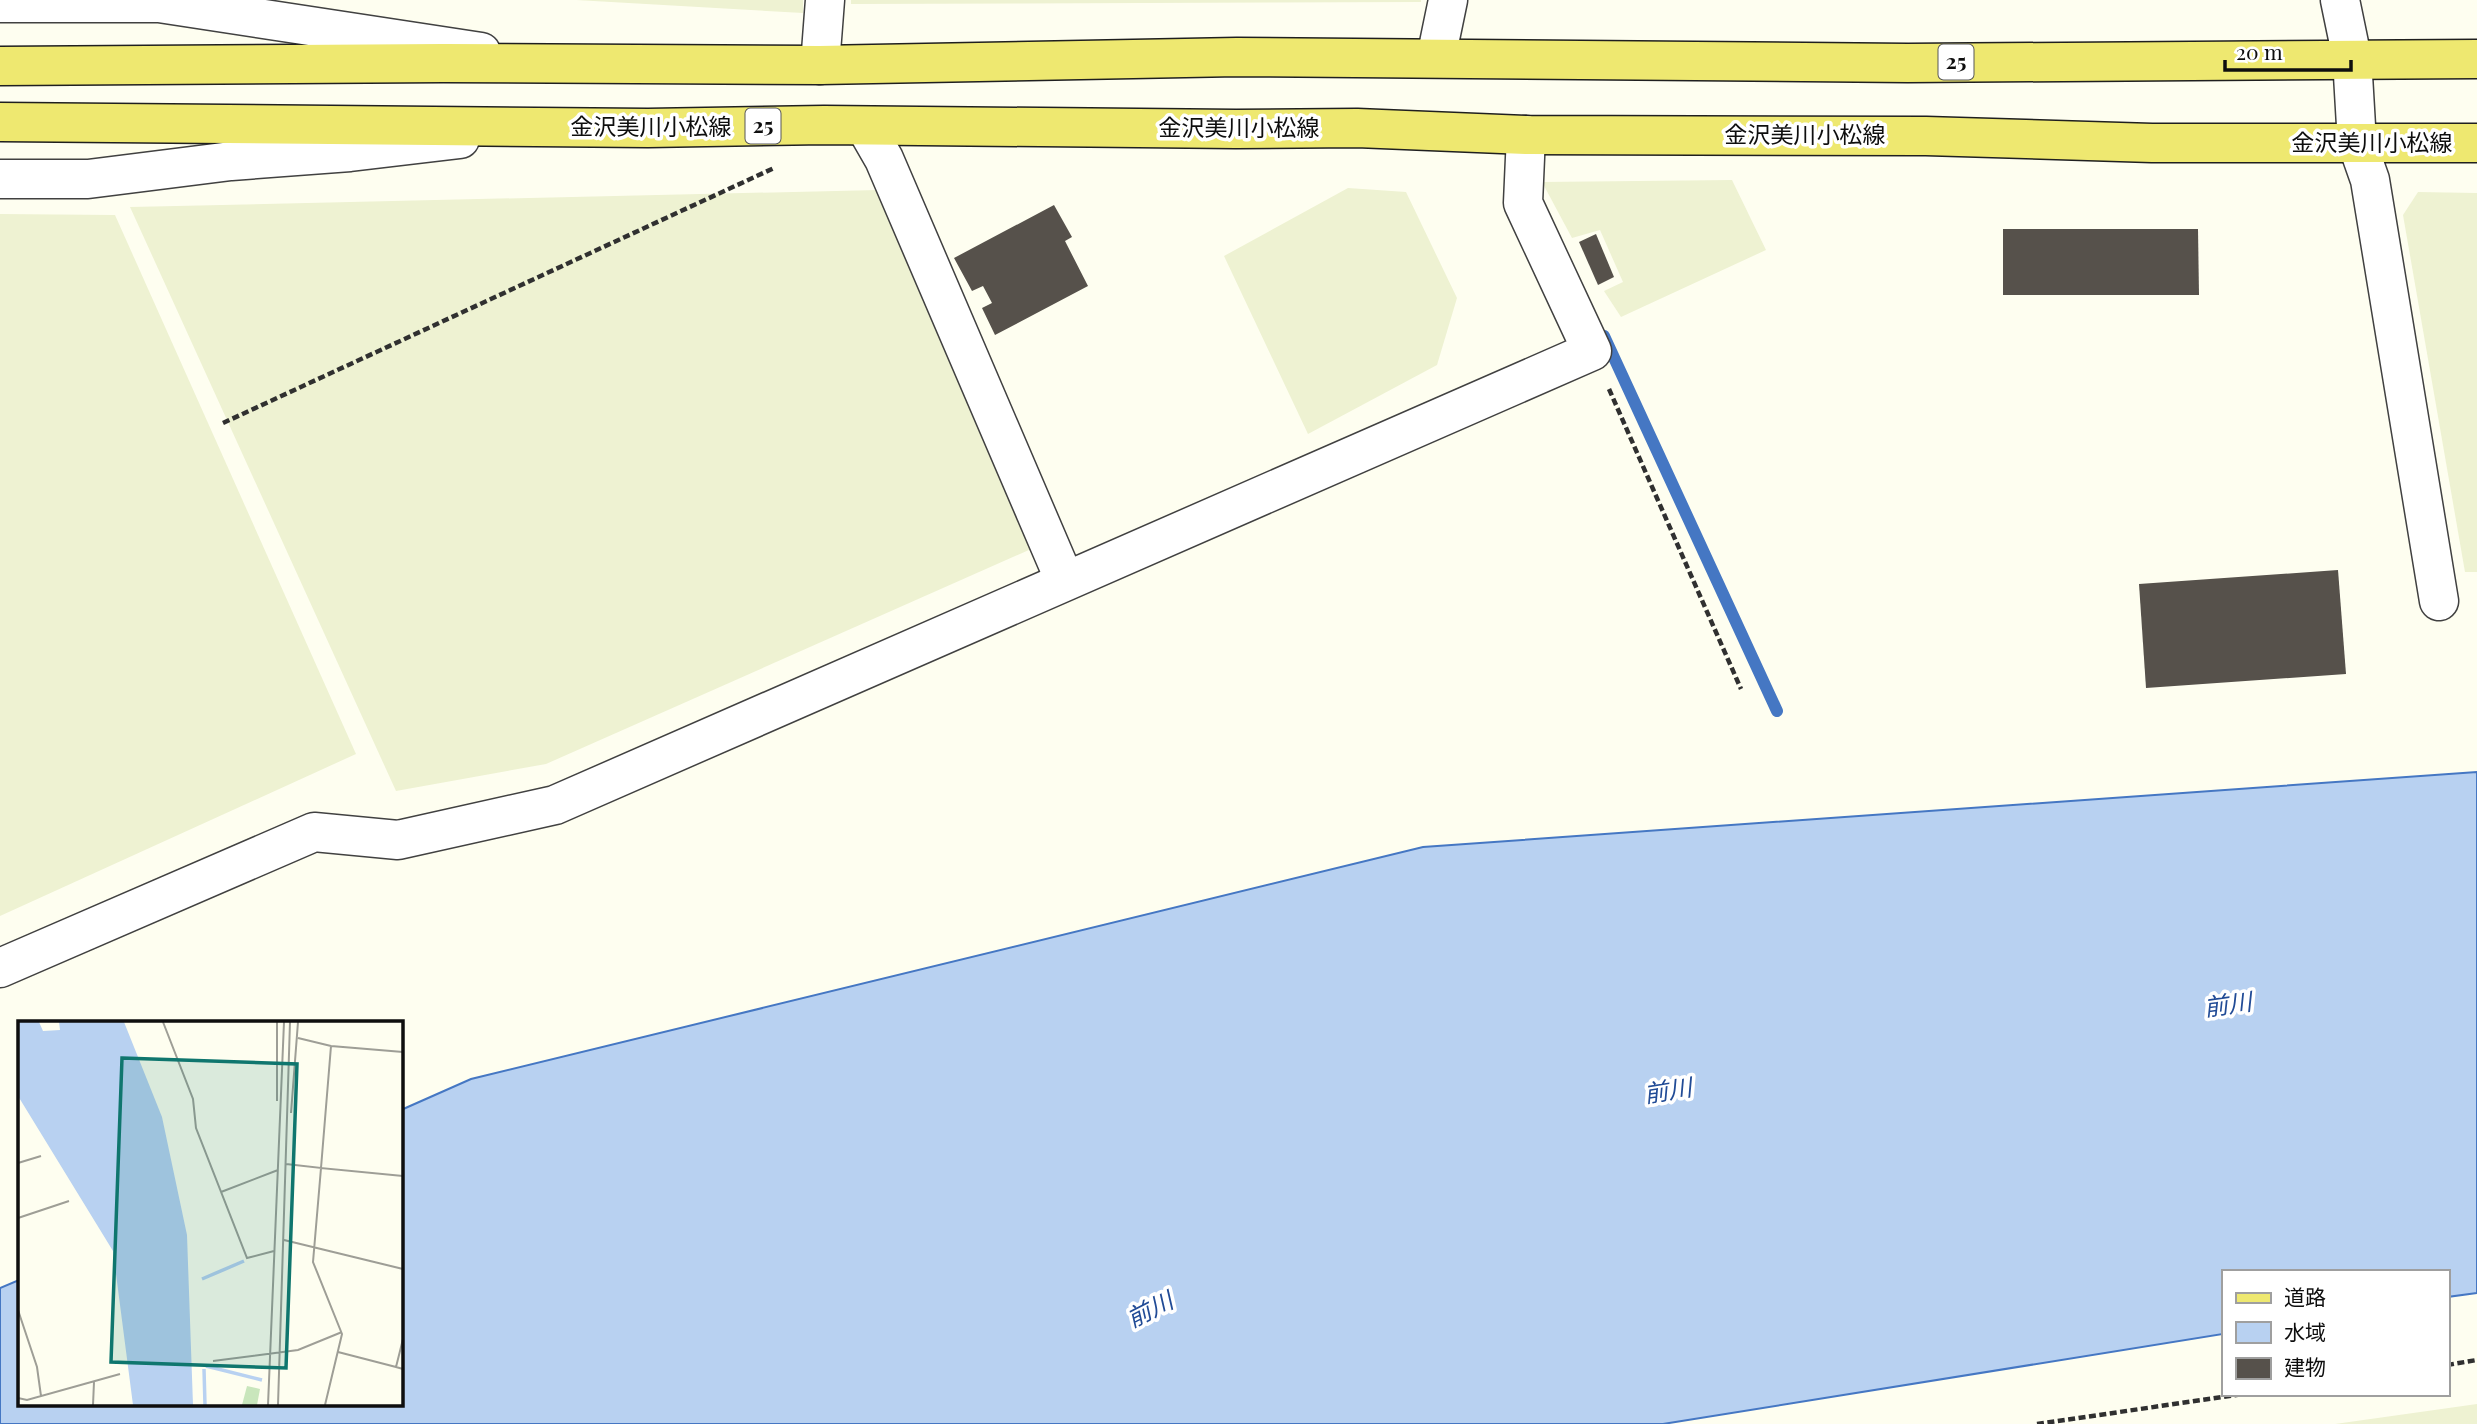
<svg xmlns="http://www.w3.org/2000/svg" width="2477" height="1424" font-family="'Playfair Display','Noto Sans JP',serif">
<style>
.farmland{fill:#eef2d2}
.water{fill:#b8d1f1;stroke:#4577c3;stroke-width:2}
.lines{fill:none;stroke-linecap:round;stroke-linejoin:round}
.stream{stroke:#4577c3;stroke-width:12}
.building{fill:#56514b}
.minor-casing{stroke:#414141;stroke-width:41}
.primary-casing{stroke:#1f1f1f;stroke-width:41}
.path{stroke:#303030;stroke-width:4.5;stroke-dasharray:7 3.5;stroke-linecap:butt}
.minor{stroke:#fff;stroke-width:38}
.primary{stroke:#eee870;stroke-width:38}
.labels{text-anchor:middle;stroke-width:7;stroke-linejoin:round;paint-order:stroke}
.shield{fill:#fff;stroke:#565656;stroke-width:2}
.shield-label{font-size:21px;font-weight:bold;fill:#0e0e0e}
.street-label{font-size:23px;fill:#0e0e0e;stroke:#fff}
.water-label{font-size:24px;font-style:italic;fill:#214b96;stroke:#fff}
.inset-river{fill:none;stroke:#b8d1f1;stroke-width:3.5}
.inset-road{fill:none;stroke:#9e9e96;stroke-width:2}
.view{fill:#0f766e;fill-opacity:0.15;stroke:#0f766e;stroke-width:3.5}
.inset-edge{fill:none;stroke:#0e0e0e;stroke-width:3.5}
</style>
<rect width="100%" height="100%" fill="#fefef0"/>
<g class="farmland">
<path d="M576,0h227v13z"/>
<path d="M851,0h570v2l-570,2z"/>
<path d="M1732,180l34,70 -145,67 -17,-26 19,-9 -23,-52 -28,8 -30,-56z"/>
<path d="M1348,188l58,4 51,106 -20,67 -129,69 -84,-178z"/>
<path d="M878,190l169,352 -501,222 -150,27 -266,-584z"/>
<path d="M2418,192l59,1v379h-12l-62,-357z"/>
<path d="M0,214l115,1 241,539 -356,162z"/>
<path d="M2477,1404v20h-142z"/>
</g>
<path class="water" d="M2477,772v521l-30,4v-25h-224v62l-560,90h-1663v-136l19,-8v125h382v-295l70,-31 952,-232z"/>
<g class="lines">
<path class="stream" d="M1604,336l173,375"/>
</g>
<g class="building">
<path d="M1054,205l18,32 -7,4 23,45 -93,49 -13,-27 10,-5 -9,-17 -11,5 -18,-33z"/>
<path d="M2003,229h195l1,66h-196z"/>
<path d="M1596,234l18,43 -16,8 -19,-43z"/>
<path d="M2338,570l8,104 -200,14 -7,-104z"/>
</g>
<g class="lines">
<g class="minor-casing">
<g id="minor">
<path d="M2340,0l12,58 5,85 13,37 69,421"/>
<path d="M0,3h159l322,49"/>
<path d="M1436,58l12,-58"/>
<path d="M820,65l5,-65"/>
<path d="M865,126l19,33 181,422"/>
<path d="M0,179h88l143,-18 119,-9 110,-13"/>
<path d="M0,968l314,-136 84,8 157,-35 1037,-454 -69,-148 3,-68"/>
</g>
</g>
<g class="primary-casing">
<g id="primary">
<path d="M0,66l443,-3 377,2 417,-8 671,6 569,-4"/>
<path d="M0,122l648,6 176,-3 412,4 121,-1 169,7 400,1 226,7h325"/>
</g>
</g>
<g class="path">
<path d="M1609,389l132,300"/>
<path d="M223,423l551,-255"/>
<path d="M2447,1365l30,-5"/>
<path d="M2037,1424l206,-30"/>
</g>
<use href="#minor" class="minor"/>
<use href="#primary" class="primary"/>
</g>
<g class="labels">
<g class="shield">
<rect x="1938.5" y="44.5" width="35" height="35" rx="5"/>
<rect x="745.5" y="108.5" width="35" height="35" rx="5"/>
</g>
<g class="shield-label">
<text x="1956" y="69">25</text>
<text x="763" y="133">25</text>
</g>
<g class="street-label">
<text x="651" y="135">金沢美川小松線</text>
<text x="1239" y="136">金沢美川小松線</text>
<text x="1805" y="143">金沢美川小松線</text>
<text x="2372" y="151">金沢美川小松線</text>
</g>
<g class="water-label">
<text transform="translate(2228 1005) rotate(-8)" y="8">前川</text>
<text transform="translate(1668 1091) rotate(-9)" y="8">前川</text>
<text transform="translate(1150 1310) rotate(-27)" y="8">前川</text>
</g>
</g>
<g transform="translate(18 1021)">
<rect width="385" height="385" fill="#fefef0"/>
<path d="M229,365l13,3 -3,16h-15z" fill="#c9e6bc"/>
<path d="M0,1h21l4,9 17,-1 -1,-8h65l38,95 25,118 6,170h-60l-20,-154 -95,-155z" fill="#b8d1f1"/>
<path class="inset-river" d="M184,258l42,-18M188,345l56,14M186,348l1,36"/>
<path class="inset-road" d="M145,1l30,77 3,29 51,130 27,-7M280,17l33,8 72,6M259,80v-79M273,92l7,-91M0,142l23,-7M268,143l35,4 10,-122M203,171l57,-22M0,197l51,-17M266,219l119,29M0,289l19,57 4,29M385,318l-7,28 7,2M320,331l58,15M195,340l85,-11 44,-18M0,377l9,2 93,-26M75,384l1,-23M250,384l16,-383M260,384l12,-383M307,384l17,-71 -29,-72 8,-94 82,8"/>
<path class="view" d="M104,37l175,6 -11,304 -175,-6z"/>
<rect width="385" height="385" class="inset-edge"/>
</g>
<rect x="2222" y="1270" width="228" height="126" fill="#ffffff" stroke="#9f9f9f" stroke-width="2"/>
<rect x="2236" y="1293" width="35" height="10" fill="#eee870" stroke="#9f9f9f" stroke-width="2"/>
<text x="2284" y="1305" font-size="21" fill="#0e0e0e">道路</text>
<rect x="2236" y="1322" width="35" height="21" fill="#b8d1f1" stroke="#9f9f9f" stroke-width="2"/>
<text x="2284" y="1340" font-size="21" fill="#0e0e0e">水域</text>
<rect x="2236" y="1358" width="35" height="21" fill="#56514b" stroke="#9f9f9f" stroke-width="2"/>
<text x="2284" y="1375" font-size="21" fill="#0e0e0e">建物</text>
<path d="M2225 60v10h126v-10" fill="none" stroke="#0e0e0e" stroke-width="3.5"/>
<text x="2236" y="60" font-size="21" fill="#0e0e0e" stroke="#ffffff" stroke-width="5" paint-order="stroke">20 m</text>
</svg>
